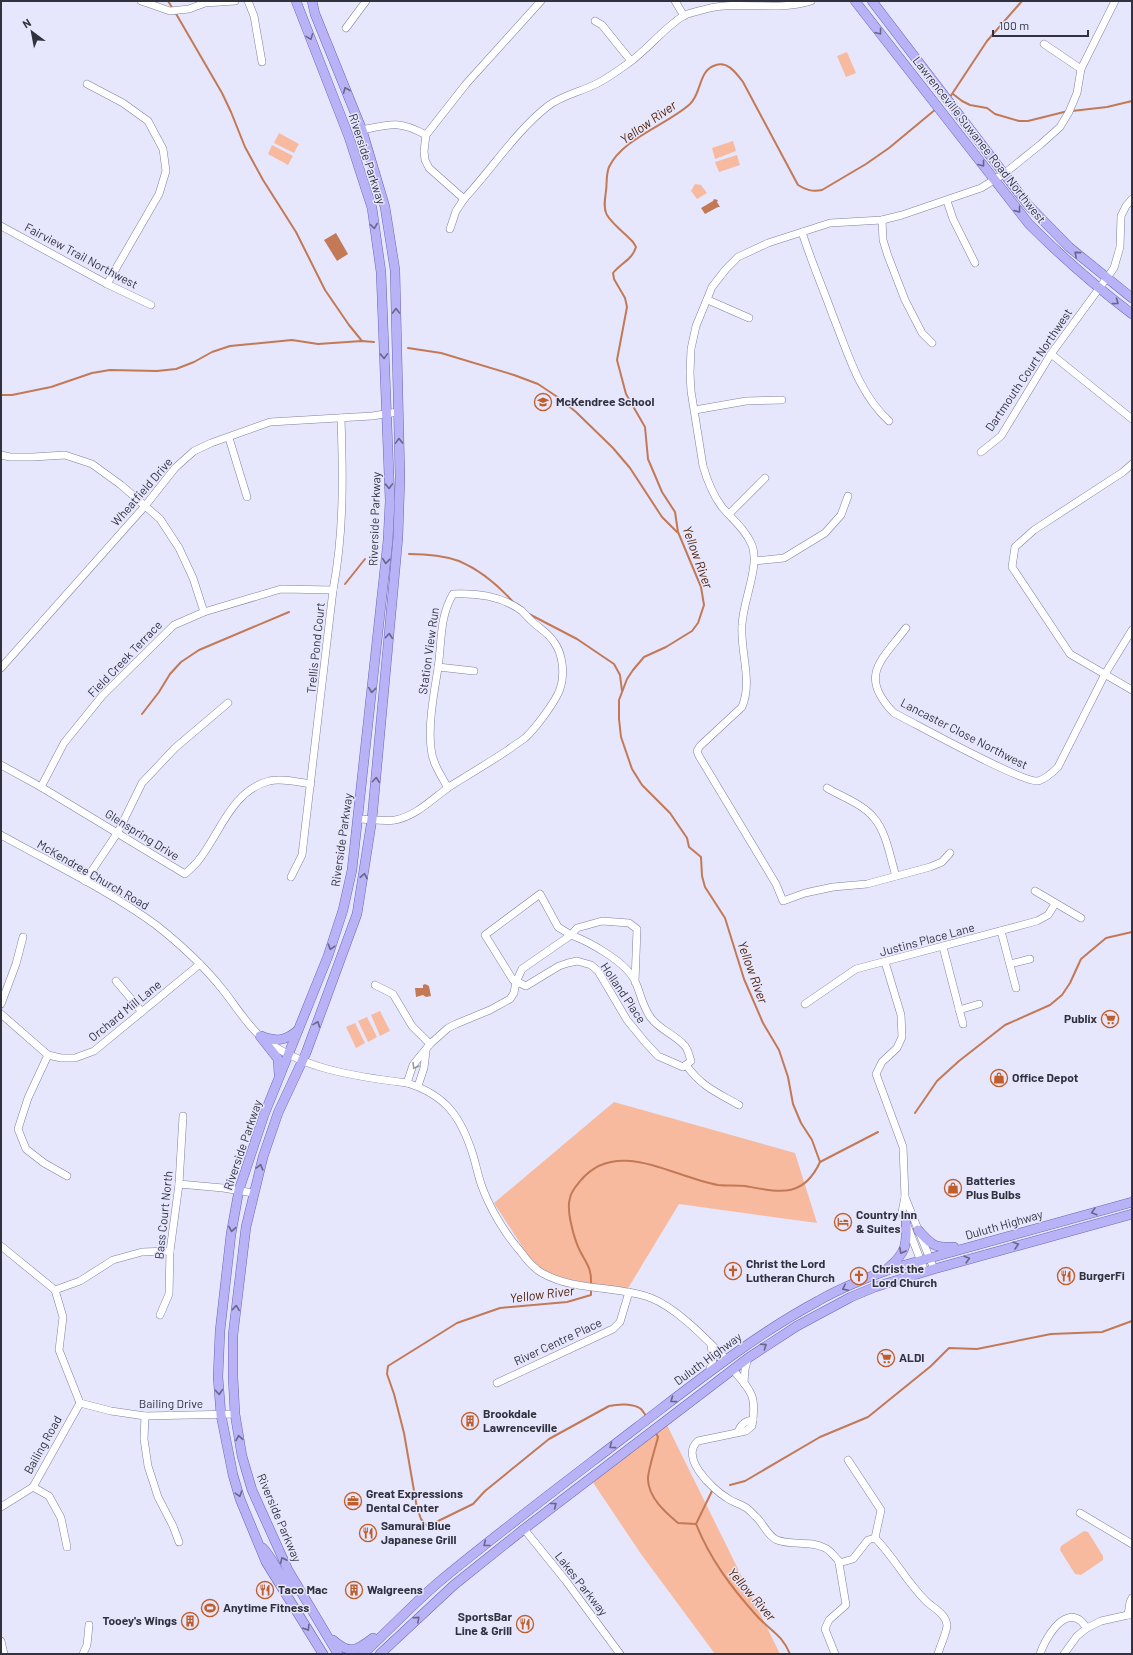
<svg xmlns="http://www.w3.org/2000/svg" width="1133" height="1655" font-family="Barlow,sans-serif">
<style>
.green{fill:#f7ba9e}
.water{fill:#c37956}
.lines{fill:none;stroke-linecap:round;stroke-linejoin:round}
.stream{stroke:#c37956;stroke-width:2}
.minor-casing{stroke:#7f80a0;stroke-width:8}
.major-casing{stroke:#6a65b3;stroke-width:10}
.minor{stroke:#fff;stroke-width:7}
.major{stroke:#b8b3f7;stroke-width:9}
.oneway{stroke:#686689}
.oneway2{stroke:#98989f}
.labels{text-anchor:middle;stroke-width:3;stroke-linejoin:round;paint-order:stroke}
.street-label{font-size:12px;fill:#32323f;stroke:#e6e7fd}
.poi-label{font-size:12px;font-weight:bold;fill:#32323f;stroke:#e6e7fd;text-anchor:start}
.water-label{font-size:13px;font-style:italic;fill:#542409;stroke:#e6e7fd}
</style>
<rect width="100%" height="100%" fill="#e6e7fd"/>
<g class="green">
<path d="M847,52l9,21 -10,4 -9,-21z"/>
<path d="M279,133l20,11 -5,9 -20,-10z"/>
<path d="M733,141l3,10 -21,8 -3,-11z"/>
<path d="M272,145l21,11 -5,9 -20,-11z"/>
<path d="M737,155l3,10 -21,7 -4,-10z"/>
<path d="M695,184l6,1 6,8 -10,6 -6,-8z"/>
<path d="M380,1011l10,20 -10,5 -9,-21z"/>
<path d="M367,1017l10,20 -9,5 -10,-21z"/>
<path d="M355,1023l10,20 -9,5 -10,-21z"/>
<path d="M614,1102l181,51 22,70 -138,-19 -52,86 -87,-16 -46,-71z"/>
<path d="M664,1419l116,235h-65l-74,-100 -53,-79z"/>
<path d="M1084,1531l4,1 15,24v4l-22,15 -6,-1 -15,-24 1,-4z"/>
</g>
<g class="water">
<path d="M714,199l4,1 -1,2 3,5h-2l-13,7 -4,-6 12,-7z"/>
<path d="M336,233l12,21 -11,7 -13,-21z"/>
<path d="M425,984l4,2 2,10 -5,1 -3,-2 -7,2 -1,-9h8v-3z"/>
</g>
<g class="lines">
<g class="stream">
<path d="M168,1l5,8"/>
<path d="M175,12l47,81 9,19 14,35 18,33 33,52 29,58 24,35 13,16"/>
<path d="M953,94l9,7 8,4 17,3 8,6 24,7h9l40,-10"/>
<path d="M950,97l37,-56 35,-40"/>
<path d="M1072,111l35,-4 25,-6"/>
<path d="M408,348l33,5 73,22 24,9 21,14 17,14 37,36 17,20 32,49 15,15"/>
<path d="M1,395h11l39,-8 41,-14 18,-3 47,1 19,-2 18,-7 18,-10 18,-6 62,-6 26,4 44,-3 12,1"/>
<path d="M409,554c15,0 36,2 50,7 21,9 40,25 55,42"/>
<path d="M345,584l20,-25"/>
<path d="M529,614l48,25 37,25 6,11 2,16"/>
<path d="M142,714l17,-22 11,-18 11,-12 18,-12 90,-38"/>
<path d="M915,1113l22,-32 22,-20 46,-36 45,-20 12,-10 8,-12 11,-24 25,-21 26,-6"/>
<path d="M820,1162l58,-30"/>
<path d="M591,1285c1,-16 -4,-21 -11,-34 -6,-12 -14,-41 -10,-53 1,-7 7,-13 11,-18 36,-43 94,-2 137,5 9,1 18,0 27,1 34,6 58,13 75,-24l-8,-22 -11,-17 -8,-19 -5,-27 -9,-27 -16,-27 -19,-44 -19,-61 -20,-31 -3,-11 -1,-19 -12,-10 -2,-9 -17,-25 -28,-28 -10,-16 -11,-32 -2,-18v-19l8,-21 6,-9 11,-13 22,-10 26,-16 6,-8 6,-18 -3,-18 -23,-55 -3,-20 -13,-20 -14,-33 -3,-32 -19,-33 -9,-34 10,-53 -2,-9 -11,-19 -1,-6c8,-10 19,-13 23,-26l-3,-5c-8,-9 -20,-17 -26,-27 -4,-7 -2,-16 -1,-24 1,-7 0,-17 3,-24 14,-29 58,-42 81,-63 12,-11 8,-34 26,-39 12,-4 20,8 27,17l55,103c8,5 14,7 24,5l44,-26 23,-16 47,-39"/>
<path d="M591,1289v6l-24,7 -67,6 -43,15 -69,43 -1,8 7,20 10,39 13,75 4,11 5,6 6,-1 41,-20 12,-13 64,-52 60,-33c9,-2 24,-3 32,3 2,2 4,6 6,8"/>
<path d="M655,1431l3,6c-2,9 -11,36 -10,43 1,18 17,32 30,43l18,1"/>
<path d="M730,1485l15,-4 75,-44 48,-20 63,-51 18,-18 28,1 74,-15 51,-2 30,-11"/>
<path d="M696,1524c14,35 35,63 60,91 13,15 26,19 34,39"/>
<path d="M696,1524l16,-33 2,-1"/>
</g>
<g class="minor-casing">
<g id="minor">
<path d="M141,1l29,10 19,-2 16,-6 30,-2"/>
<path d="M248,1l6,15 8,46"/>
<path d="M675,1l9,15"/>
<path d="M595,21l7,4 29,36"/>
<path d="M346,28l20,-27"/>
<path d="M1044,44l37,25"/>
<path d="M87,84l36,19 25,18 15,28 3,22 -7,23 -52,90"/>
<path d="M362,130c28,-6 37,-10 64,5"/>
<path d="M464,199l-35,-31 -4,-8 -1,-9 2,-16 40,-51 75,-83"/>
<path d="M947,201l6,18 22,44"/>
<path d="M882,220l1,20 5,16 17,44 17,33 10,10"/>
<path d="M1,226l106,58 44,21"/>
<path d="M450,229l6,-18 8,-12c28,-30 52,-68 84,-93 13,-10 31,-14 46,-21 13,-6 25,-15 36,-23 19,-14 33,-33 53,-46 6,-3 16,-5 23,-7 34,-9 71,3 105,-8"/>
<path d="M802,232c9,29 21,56 31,84 15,37 26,78 56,105"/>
<path d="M708,300l41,18"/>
<path d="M1051,354l81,65"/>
<path d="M695,410l51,-9 36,-1"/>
<path d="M229,438l18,59"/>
<path d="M981,452l20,-16 50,-82 63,-86 6,-21 1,-31 5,-10 6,-7"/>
<path d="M1,455l9,2h23l32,-2 27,9 29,21 39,34 19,29 14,30 11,34"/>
<path d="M1132,464l-9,8 -89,58 -19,17 -3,20 58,87 62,36"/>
<path d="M729,514l36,-36"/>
<path d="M755,561l29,-3 41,-25 16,-18 7,-19"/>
<path d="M906,628c-25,33 -48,48 -12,85 22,11 128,70 144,68 8,-2 15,-9 20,-14l47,-93 27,-44"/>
<path d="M438,667l36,4"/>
<path d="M1,668l144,-162 30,-38 19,-17 17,-8 59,-21 102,-6 26,-4"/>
<path d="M1,765l40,22 144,87c4,-4 9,-8 13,-13 22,-27 33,-70 71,-80 13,-3 29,1 42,3"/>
<path d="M41,787l23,-44 38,-47 72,-71 30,-13 77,-23 52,1"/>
<path d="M827,788c15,9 36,16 47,30 13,15 16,40 22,58"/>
<path d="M359,819c11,0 24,3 36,1 22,-4 39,-23 57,-35 18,-11 38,-23 56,-35 5,-4 12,-8 17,-12 10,-9 31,-37 35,-49 5,-14 3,-35 -6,-47 -5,-8 -12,-12 -19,-18 -5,-4 -9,-9 -13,-13 -20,-15 -46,-18 -69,-17 -14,24 -11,48 -15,74 -4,25 -10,56 -7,80 1,15 10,27 17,40"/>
<path d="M1,835c52,29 107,55 155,90 24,19 48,41 67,65 12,15 22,32 36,45 39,34 99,42 148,48 39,12 54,34 66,72 3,10 5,20 8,29 8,23 24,50 40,68 5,7 14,17 21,21 34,19 74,12 109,25 26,10 56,42 75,61"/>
<path d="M950,853l-8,9 -12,5 -63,17 -34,3 -28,6 -22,8 -7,-17 -77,-128 -2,-5 3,-5 42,-39c11,-26 -2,-55 0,-82 1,-25 18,-58 10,-80 -7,-16 -19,-25 -30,-38 -9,-12 -15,-27 -19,-41l-12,-75 -1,-18 1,-24 5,-23 16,-39 14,-18 12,-12 30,-14 62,-20 52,-3 20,-5 79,-27 24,-15 36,-29 19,-17 9,-15 8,-19 4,-24 34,-68"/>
<path d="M291,877l11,-22 31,-265c11,-57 10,-114 8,-172"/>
<path d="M85,881l33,-49 24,-49 33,-35 53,-45"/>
<path d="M1035,891l46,27"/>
<path d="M1001,931l15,57"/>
<path d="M943,947l20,77"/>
<path d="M885,962l16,53 1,22 -5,11 -15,14 -6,12 27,73 2,50 -3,15 23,60"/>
<path d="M1010,964l20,-5"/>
<path d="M116,981l26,31"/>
<path d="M375,985l18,9 19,32 18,18"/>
<path d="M1,1004l15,-40 7,-27"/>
<path d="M805,1004l51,-35 181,-48 11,-6 7,-11"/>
<path d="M959,1010l20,-6"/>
<path d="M1,1014l47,41 13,3h14l19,-7 106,-87"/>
<path d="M48,1055l-20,43 -10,31 8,20 18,14 23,13"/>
<path d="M686,1065c16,22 30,27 53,40"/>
<path d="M407,1083l6,-18 17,-21 18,-16 8,-4 34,-14 20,-11 4,-6 2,-11 6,-13 49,-34c19,7 55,27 64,46 6,13 7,25 16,37 9,12 23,16 33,27 4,3 5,11 7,16l-8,6 -25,-11 -13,-14 -18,-22 -29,-49 -7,-6 -14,-4 -9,2 -9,3 -33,20 -13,-6 -28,-45 55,-41 18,33 13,8 6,-7 25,-7 27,2 8,6 -2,53"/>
<path d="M418,1086l6,-18 2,-17"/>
<path d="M179,1184l44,4 30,5"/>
<path d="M905,1197l29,72"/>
<path d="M1,1246l54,44 8,27 -4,33 21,53 31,8 34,5 90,-2"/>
<path d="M55,1290l25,-9 33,-21 29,-8 28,-1"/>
<path d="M160,1315l9,-21 1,-43 9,-67 4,-68"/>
<path d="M733,1370c19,22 24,26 19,56l-6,5 -48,10c-19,16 14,48 29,57 5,4 11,5 16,8 5,2 8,6 12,10 8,6 12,20 22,24 15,6 33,0 48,8 5,2 9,8 13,12l1,3"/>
<path d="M709,1372l4,-13 -2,-14"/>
<path d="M497,1383l116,-54 7,-7 9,-30"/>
<path d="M744,1383l1,-14 3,-11"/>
<path d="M145,1416l-1,23 4,27 10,31 15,29 6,16"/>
<path d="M738,1432c3,-8 7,-11 15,-12"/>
<path d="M848,1460l33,50 -6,28"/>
<path d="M33,1487l16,9 12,22 6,29"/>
<path d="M1,1507l32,-20 47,-84"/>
<path d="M1080,1513l52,31"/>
<path d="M524,1529l42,52 54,73"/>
<path d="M1128,1615l2,-13 2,-4"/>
<path d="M1,1641l3,13"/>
<path d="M83,1654l4,-9 2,-20"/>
<path d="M835,1654l-10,-25 4,-9 17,-15 -7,-42 14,-4 15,-19 7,-2c19,19 31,43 50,62 6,7 21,13 22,25 0,7 -7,21 -9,29"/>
<path d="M1040,1654c4,-13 23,-48 41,-33 2,2 4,5 6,7l14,-7 27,-6h4"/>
<path d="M1064,1654l13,-18 10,-8"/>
</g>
</g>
<g class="major-casing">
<g id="major">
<path d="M296,1l53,136 23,71 9,64 9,229 -2,39 -36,330 -9,40 -15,46 -64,159 -25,75 -8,44 -11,97 -2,46 3,38 12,60 7,24 26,63 57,92"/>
<path d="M312,1l3,13 47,116 23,77 10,63 5,207 -2,60 -26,282 -15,95 -51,139 -28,60 -15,44 -17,70 -13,108v42l2,37 7,42 10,34 36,80 50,84"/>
<path d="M855,1l174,223c32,32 66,62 103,90"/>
<path d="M872,1l156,204 41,42 63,51"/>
<path d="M260,1036l18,23 1,16"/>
<path d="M261,1036c15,6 25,5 37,-6"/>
<path d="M918,1230c14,15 15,18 36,17"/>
<path d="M888,1268c18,-15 19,-23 18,-45"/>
<path d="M263,1548c10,11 16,27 25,35 2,3 5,2 9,2"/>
<path d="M333,1640c17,15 23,11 40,-2"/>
<path d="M363,1654c26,-24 50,-50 77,-73 64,-53 131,-103 196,-153 59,-45 117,-92 182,-127 24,-14 50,-24 76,-33l238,-66"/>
<path d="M380,1654l74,-69 70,-56 224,-171 49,-32 54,-29 24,-10 59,-18 198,-55"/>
</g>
</g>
<use href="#minor" class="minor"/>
<use href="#major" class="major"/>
</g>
<defs><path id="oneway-chevron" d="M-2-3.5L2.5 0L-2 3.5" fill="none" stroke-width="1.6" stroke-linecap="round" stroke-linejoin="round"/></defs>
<g class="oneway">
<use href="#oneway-chevron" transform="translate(879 32) rotate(52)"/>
<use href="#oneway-chevron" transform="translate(310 37) rotate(69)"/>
<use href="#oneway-chevron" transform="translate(346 90) rotate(-112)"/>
<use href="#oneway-chevron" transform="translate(982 164) rotate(52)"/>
<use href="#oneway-chevron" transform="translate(1018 210) rotate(52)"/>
<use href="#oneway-chevron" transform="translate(374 226) rotate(82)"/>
<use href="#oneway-chevron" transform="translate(1077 254) rotate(-139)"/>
<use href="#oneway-chevron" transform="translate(1116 302) rotate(37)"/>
<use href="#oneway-chevron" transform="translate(396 311) rotate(-91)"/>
<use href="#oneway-chevron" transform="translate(384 356) rotate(88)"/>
<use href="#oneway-chevron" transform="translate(399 441) rotate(-92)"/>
<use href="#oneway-chevron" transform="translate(389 486) rotate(88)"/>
<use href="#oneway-chevron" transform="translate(386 561) rotate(96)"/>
<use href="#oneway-chevron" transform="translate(389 636) rotate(-85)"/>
<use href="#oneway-chevron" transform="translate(372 690) rotate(96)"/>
<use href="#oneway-chevron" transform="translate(376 780) rotate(-85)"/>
<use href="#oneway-chevron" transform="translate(364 876) rotate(-79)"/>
<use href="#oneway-chevron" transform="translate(331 947) rotate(107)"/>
<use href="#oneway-chevron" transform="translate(317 1024) rotate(-70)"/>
<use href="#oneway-chevron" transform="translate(260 1167) rotate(-75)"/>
<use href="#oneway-chevron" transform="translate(1094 1212) rotate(164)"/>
<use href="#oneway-chevron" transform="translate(232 1229) rotate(100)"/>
<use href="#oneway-chevron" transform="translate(1016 1245) rotate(-15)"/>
<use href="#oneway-chevron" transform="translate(902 1251) rotate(119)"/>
<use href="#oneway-chevron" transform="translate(967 1259) rotate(-16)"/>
<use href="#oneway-chevron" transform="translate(845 1288) rotate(154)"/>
<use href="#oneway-chevron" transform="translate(236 1308) rotate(-84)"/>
<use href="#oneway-chevron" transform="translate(764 1346) rotate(-34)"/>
<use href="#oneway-chevron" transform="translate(219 1392) rotate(85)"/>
<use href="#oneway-chevron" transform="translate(673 1400) rotate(144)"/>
<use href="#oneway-chevron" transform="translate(239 1438) rotate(-100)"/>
<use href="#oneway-chevron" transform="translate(612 1446) rotate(143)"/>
<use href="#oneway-chevron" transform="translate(239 1494) rotate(73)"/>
<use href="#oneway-chevron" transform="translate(554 1505) rotate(-38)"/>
<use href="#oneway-chevron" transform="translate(486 1544) rotate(141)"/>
<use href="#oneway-chevron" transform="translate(283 1560) rotate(-115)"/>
<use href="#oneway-chevron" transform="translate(417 1619) rotate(-42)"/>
<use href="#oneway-chevron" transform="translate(307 1628) rotate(58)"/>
</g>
<use class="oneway2" href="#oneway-chevron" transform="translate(415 1066) rotate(121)"/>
<defs>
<g id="school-ring" transform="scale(0.9)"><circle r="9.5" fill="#e6e7fd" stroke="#c15d28" stroke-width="1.5"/><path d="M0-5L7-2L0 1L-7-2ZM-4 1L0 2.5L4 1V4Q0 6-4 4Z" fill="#c15d28"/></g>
<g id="supermarket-ring" transform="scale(0.9)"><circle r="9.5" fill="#e6e7fd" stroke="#c15d28" stroke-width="1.5"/><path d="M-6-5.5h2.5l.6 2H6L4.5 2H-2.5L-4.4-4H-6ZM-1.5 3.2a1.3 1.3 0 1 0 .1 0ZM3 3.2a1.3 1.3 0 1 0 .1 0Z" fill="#c15d28"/></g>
<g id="shop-ring" transform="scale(0.9)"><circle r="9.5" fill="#e6e7fd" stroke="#c15d28" stroke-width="1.5"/><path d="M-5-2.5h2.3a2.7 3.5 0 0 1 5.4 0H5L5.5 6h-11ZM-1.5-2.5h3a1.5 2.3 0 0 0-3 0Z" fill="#c15d28"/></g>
<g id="hotel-ring" transform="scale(0.9)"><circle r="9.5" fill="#e6e7fd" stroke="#c15d28" stroke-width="1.5"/><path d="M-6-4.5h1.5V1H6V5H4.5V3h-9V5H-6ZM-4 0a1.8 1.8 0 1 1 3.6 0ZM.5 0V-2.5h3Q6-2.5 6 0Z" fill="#c15d28"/></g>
<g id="church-ring" transform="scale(0.9)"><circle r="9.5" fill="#e6e7fd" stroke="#c15d28" stroke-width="1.5"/><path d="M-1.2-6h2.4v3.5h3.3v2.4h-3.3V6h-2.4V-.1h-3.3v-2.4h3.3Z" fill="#c15d28"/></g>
<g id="restaurant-ring" transform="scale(0.9)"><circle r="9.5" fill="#e6e7fd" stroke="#c15d28" stroke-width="1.5"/><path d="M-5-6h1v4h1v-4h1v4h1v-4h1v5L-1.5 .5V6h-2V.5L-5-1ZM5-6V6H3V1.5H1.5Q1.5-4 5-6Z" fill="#c15d28"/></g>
<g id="building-ring" transform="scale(0.9)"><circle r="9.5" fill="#e6e7fd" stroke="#c15d28" stroke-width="1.5"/><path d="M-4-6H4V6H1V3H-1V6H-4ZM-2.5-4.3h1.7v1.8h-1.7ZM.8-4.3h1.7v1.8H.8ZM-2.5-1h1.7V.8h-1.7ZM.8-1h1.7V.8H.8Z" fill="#c15d28"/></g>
<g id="office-ring" transform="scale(0.9)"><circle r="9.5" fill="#e6e7fd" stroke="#c15d28" stroke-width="1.5"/><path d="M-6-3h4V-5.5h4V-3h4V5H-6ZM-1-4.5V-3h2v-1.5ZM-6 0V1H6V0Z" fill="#c15d28"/></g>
<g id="stadium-ring" transform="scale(0.9)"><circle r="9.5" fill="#e6e7fd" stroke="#c15d28" stroke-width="1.5"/><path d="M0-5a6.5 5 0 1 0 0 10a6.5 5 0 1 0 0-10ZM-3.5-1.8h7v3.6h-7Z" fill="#c15d28"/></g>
</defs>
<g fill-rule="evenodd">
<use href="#school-ring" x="543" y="402"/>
<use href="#supermarket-ring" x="1110" y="1019"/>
<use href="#shop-ring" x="999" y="1078"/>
<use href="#shop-ring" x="953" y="1188"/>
<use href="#hotel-ring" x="843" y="1222"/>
<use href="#church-ring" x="733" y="1271"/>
<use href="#church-ring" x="859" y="1276"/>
<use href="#restaurant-ring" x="1066" y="1276"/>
<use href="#supermarket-ring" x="886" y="1358"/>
<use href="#building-ring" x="470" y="1421"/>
<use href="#office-ring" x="353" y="1501"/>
<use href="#restaurant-ring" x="368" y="1533"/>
<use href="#restaurant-ring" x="265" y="1590"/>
<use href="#building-ring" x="354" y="1590"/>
<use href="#stadium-ring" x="210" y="1608"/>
<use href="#building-ring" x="190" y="1621"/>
<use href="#restaurant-ring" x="525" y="1624"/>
</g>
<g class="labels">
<g class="street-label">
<text transform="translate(979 140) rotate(52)" y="4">Lawrenceville Suwanee Road Northwest</text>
<text transform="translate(367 159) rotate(72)" y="4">Riverside Parkway</text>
<text transform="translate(81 256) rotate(28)" y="4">Fairview Trail Northwest</text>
<text transform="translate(1029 370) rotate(-56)" y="4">Dartmouth Court Northwest</text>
<text transform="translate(142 492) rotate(-49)" y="4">Wheatfield Drive</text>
<text transform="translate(375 519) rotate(-88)" y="4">Riverside Parkway</text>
<text transform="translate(316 648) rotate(-84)" y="4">Trellis Pond Court</text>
<text transform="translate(429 651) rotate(-82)" y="4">Station View Run</text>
<text transform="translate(125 659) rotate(-46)" y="4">Field Creek Terrace</text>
<text transform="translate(964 734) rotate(27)" y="4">Lancaster Close Northwest</text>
<text transform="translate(142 835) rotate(32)" y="4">Glenspring Drive</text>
<text transform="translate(342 840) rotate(-82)" y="4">Riverside Parkway</text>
<text transform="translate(93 875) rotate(30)" y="4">McKendree Church Road</text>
<text transform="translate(927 940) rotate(-15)" y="4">Justins Place Lane</text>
<text transform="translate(623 993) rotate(56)" y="4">Holland Place</text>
<text transform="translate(125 1011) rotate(-39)" y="4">Orchard Mill Lane</text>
<text transform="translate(243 1145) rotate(-71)" y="4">Riverside Parkway</text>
<text transform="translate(164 1215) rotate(-84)" y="4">Bass Court North</text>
<text transform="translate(1004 1225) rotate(-16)" y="4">Duluth Highway</text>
<text transform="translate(558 1342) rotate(-25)" y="4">River Centre Place</text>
<text transform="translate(708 1359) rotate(-36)" y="4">Duluth Highway</text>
<text x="171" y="1408">Bailing Drive</text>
<text transform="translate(43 1445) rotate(-61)" y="4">Bailing Road</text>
<text transform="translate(279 1518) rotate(67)" y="4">Riverside Parkway</text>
<text transform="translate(581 1584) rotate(52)" y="4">Lakes Parkway</text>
</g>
<g class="poi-label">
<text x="556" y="406">McKendree School</text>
<text x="1097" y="1023" text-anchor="end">Publix</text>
<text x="1012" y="1082">Office Depot</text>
<text x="966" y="1185">Batteries<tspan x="966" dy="14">Plus Bulbs</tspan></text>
<text x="856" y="1219">Country Inn<tspan x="856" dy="14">&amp; Suites</tspan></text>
<text x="746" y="1268">Christ the Lord<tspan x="746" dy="14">Lutheran Church</tspan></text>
<text x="872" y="1273">Christ the<tspan x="872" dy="14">Lord Church</tspan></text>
<text x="1079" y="1280">BurgerFi</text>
<text x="899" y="1362">ALDI</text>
<text x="483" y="1418">Brookdale<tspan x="483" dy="14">Lawrenceville</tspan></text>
<text x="366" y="1498">Great Expressions<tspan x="366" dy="14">Dental Center</tspan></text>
<text x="381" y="1530">Samurai Blue<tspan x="381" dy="14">Japanese Grill</tspan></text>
<text x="278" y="1594">Taco Mac</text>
<text x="367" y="1594">Walgreens</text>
<text x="223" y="1612">Anytime Fitness</text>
<text x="512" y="1621" text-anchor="end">SportsBar<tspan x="512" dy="14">Line &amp; Grill</tspan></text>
<text x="177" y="1625" text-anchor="end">Tooey's Wings</text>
</g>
<g class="water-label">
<text transform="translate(648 122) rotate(-35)" y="5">Yellow River</text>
<text transform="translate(698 557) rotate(70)" y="5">Yellow River</text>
<text transform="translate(753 972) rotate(70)" y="5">Yellow River</text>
<text transform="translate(542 1294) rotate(-7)" y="5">Yellow River</text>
<text transform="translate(752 1594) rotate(49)" y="5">Yellow River</text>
</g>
</g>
<rect width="1133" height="1655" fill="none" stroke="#32323f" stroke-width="4"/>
<g transform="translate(32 32) rotate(328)" stroke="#e6e7fd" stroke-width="3" paint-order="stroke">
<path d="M0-3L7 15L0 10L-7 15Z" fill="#32323f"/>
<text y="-6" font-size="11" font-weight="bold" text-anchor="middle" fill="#32323f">N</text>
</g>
<path d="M993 30v6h95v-6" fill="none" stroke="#32323f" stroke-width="2"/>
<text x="999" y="30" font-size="12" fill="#32323f" stroke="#e6e7fd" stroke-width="3" paint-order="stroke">100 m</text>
</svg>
